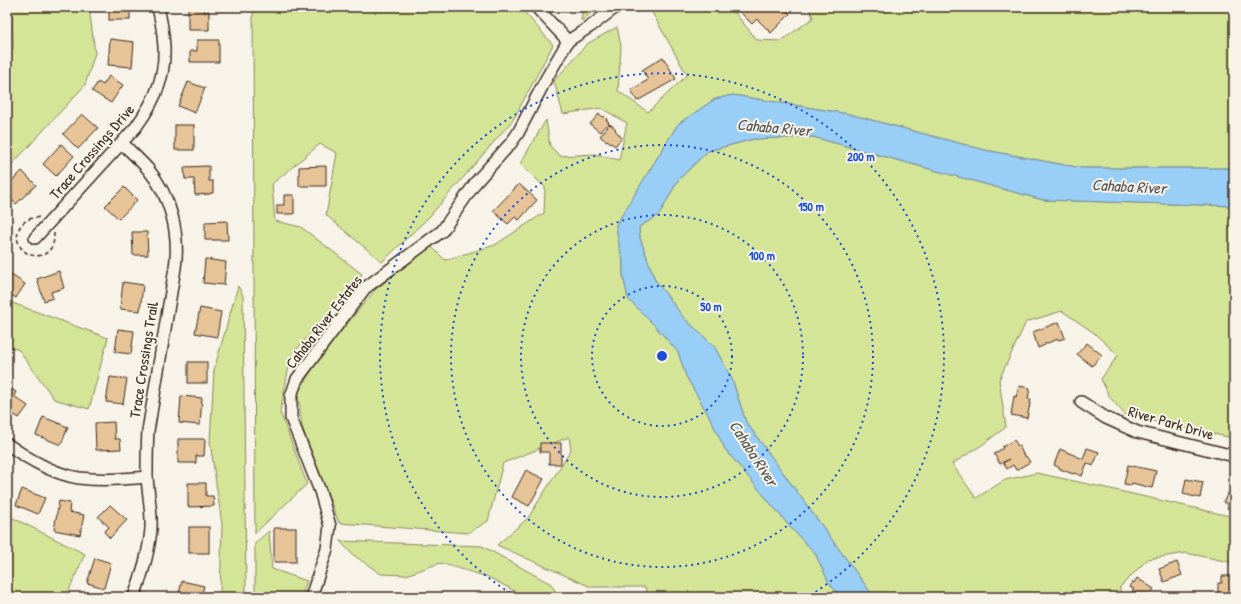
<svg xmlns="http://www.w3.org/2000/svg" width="1241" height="604" font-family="'Patrick Hand',sans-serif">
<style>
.green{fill:#d5e598;stroke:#88885b}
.water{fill:#99cef7;stroke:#738ca0}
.building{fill:#e7c498;stroke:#3b2a1e}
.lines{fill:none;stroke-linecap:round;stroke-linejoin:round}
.street-casing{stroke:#3b2a1e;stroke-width:14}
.path{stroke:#3b2a1e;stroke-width:1.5;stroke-dasharray:4 3;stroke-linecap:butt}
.street{stroke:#f7f3e8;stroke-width:11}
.ring{fill:none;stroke:#1d4ed8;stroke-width:2;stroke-dasharray:2 4}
.labels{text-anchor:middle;stroke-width:4;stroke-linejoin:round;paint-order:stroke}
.street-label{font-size:15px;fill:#3b2a1e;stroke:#f7f3e8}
.water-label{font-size:16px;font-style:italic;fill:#525354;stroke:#f7f3e8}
.centre{fill:#1d4ed8;stroke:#f7f3e8;stroke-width:2}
.ring-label{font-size:12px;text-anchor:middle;font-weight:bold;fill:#1d4ed8;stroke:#f7f3e8;stroke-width:4;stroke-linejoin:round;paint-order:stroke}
</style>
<rect width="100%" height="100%" fill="#f7f3e8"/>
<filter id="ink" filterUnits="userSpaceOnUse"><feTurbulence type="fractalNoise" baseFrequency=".025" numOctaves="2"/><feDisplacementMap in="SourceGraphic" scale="8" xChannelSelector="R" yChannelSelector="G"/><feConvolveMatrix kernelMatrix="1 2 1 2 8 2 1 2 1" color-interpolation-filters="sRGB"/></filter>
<g filter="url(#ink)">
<g class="green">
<path d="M12,7h77l6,46 -10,32 -78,85v-109l6,-13z"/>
<path d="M253,7h267l33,38 -40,75 -84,97 -47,45 -56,-47 11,-62 -17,-9 -48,40 3,37 26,6 61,47 -71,82 -11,56 27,72 -52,49z"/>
<path d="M583,7h16l-18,14z"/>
<path d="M649,7h81l27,33 24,1 32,-23 -4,-11h425v161h-153l-96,-18 -136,-36 -116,-19 -18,4 -37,25 -62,101 3,20 4,16v14l5,24 27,27 23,26 8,24 24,42 15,31 66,79 24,25 14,28 11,16h-192l-3,-10h-54l-94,-42 31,-27 43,-68 -2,-13 -66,26 -15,58 -20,12 -129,-10 -37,-96 -4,-34 23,-38 55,-66 55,-43 14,14 50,-15 49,-32 1,-26 -25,-23 26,-44 4,26 10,10 35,-2 24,6 8,-37 -26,-15 -38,6 -9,-33 33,-37 30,-17 4,19 -3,45 30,21 39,-37z"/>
<path d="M813,137l230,63 191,6v199l-6,32 -103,-22 -16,-19 -8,-17 17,-24 -25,-23 -31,-21 -36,11 -27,58 7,47 -24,18 -30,19 24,34 29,-18 32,-7 69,15 128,29v46l-48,-10 -38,6 -28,28v10h-246l-128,-175 -14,-43 -18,-33 -30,-28 -29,-38 -15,-42 -1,-11 20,-12 19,-35 30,-29 46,-12z"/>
<path d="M238,286l5,9 3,302h-26l2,-73 -12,-82 4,-72z"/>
<path d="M7,301l101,37 -19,71 -35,-10 -35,-49 -12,-4z"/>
<path d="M7,515l78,39 -19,43h-59z"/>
<path d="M269,531l3,38 35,12 -6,16h-46v-54z"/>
<path d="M340,541l142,5 69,38 8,13h-41l-3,-6 -27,-14 -48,-14 -34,12 -25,-1 -29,-20z"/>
</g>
<path class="water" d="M733,95l116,19 136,36 96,18h153v38l-191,-6 -230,-63 -59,2 -46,12 -30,29 -19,35 -20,12 1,11 15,42 29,38 30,28 18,33 14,43 128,175h-34l-12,-16 -13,-28 -24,-25 -66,-79 -15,-31 -24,-42 -8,-24 -23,-26 -27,-27 -5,-24v-14l-4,-16 -3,-20 62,-101 37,-25z"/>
<g class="building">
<rect x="109" y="7" width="21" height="13"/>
<path d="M188,7h16v5l5,-1v19h-21z"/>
<path d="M739,7h48l-2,2 5,5 -19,19 -14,-14 -5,5 -15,-15z"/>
<path d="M110,39l24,3 -2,25 -24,-2z"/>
<path d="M197,40h22v22h-29v-11h7z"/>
<path d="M663,57l13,22 -39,22 -6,-11 17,-10 -6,-10z"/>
<path d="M109,76l14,9 -12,18 -19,-12 6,-9 5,3z"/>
<path d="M188,82l17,6 -10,25 -17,-7z"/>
<path d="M82,114l16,14 -20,21 -15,-15z"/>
<path d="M599,114l4,3 1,-1 3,3 -1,1 3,2 -1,1 1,2 1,-1 6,5 -1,1 7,8 -7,8 -8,-6 -1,1 -6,-5 8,-9 -2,-2 -6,7 -10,-8z"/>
<rect x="175" y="125" width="19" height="25"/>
<path d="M61,144l13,12 -18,20 -13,-12z"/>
<path d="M209,166v15h4v12h-3v1l-15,1 -1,-16h-9l-1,-12z"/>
<path d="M326,166v20h-27v-19z"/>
<path d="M22,171l14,14 -20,19 -9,-9v-9z"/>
<path d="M519,184l18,16 -18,20 -4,-3 -7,7 -15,-13z"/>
<path d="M124,187l13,13 -18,19 -14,-13z"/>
<path d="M284,195h10v19h-17v-9h7z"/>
<path d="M227,221l1,19h-23v-18z"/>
<path d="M132,232h15l1,23h-15z"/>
<path d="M205,259l21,3 -2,23 -21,-2z"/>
<path d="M59,271l5,17 -13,4 2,6 -9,3 -7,-22z"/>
<path d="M7,272l18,12 -9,14 -9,-6z"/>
<path d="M123,282l20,3 -3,26 -20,-2z"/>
<path d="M200,308l21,4 -4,25 -22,-4z"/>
<path d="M1059,322l6,16 -6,2 -1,-1 -13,5v1l-7,3 -5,-16z"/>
<path d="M118,329l16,2 -3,23 -16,-2z"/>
<path d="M1087,343l15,12 -10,11 -15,-12z"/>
<rect x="188" y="362" width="19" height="21"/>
<path d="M110,377l17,2 -4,25 -17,-2z"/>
<path d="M1019,386l11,2 -2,11h3l-4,19 -16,-3 3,-19 2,1z"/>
<path d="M10,388l6,4 -2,4 14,10 -9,12 -12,-8v-17z"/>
<path d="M181,396l21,2 -2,27 -21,-2z"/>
<path d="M43,417l25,10 -7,18 -25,-10z"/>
<path d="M114,422l1,17h5l1,10 -25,1 -1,-27z"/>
<path d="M178,439h27l-1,17h-8v7h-18z"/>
<path d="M1014,440l4,6h1l5,10h2l4,6 -14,8 -3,-5 -6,4 -4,-6 6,-4 -9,5 -6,-10 9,-6 -1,-1z"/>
<path d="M540,443h21v21h-12v-12h-9z"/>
<path d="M1087,448l12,4 -6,14 -6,-3 -5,13 -8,-3 -1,1 -13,-5v-1l-6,-3 6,-16 23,10z"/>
<path d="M1128,465l28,6 -4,17 -20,-5 -1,2 -7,-1z"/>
<path d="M526,470l18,9 -15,27 -17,-9z"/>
<path d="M1186,479l17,3 -3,16 -17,-4z"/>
<path d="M188,483h18v13h7l1,10 -26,1z"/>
<path d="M22,489l23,9 -7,16 -22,-9z"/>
<path d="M1230,490l4,2v20l-7,-4 2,-3 -6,-3z"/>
<path d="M59,501l11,2 -1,9 15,3 -4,20 -26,-5z"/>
<path d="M110,505l17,15 -17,18 -6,-6 5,-5 -11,-10z"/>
<rect x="189" y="527" width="20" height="26"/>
<rect x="274" y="528" width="22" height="34"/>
<path d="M95,558l16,5 -7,25 -17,-5z"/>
<path d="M1177,562l5,13 -18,7 -5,-13z"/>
<path d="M1222,576h12v21h-5v-3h-11v-11h4z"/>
<path d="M1137,578l17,11 -5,8h-16l2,-4 -3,-2 2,-2 -5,-2 3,-5 2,1z"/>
<path d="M182,581l22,5 -3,11h-23z"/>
</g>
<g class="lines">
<g class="street-casing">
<g id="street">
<path d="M536,7l32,34"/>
<path d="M122,143c9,9 18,17 26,26 23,28 32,64 27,99l-27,163c-1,15 -1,30 -1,46 1,17 5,34 4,52 -2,24 -9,45 -17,68"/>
<path d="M35,238l101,-111c21,-29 32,-55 27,-92 -1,-10 -3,-19 -5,-28"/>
<path d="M1081,402l25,16 31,14 97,24"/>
<path d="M7,444c21,15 46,30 72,34 23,3 46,1 68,-1"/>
<path d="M311,597l16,-48 3,-23 -10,-35 -29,-73v-22l6,-17 68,-91 77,-57 34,-49 35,-39 7,-10 28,-54 22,-38 23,-15 25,-19"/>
</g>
</g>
<path class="path" d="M39,217c-3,1 -8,1 -12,3 -4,2 -8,7 -9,12 -5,20 22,33 33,16 3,-4 3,-10 3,-15"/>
<use href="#street" class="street"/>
</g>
</g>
<g class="ring">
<circle cx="662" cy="356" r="70"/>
<circle cx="662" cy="356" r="141"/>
<circle cx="662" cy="356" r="211"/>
<path d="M515 596A282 282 0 1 1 809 596"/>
</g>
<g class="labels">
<g class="street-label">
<text transform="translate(92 152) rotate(-49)" y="5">Trace Crossings Drive</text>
<text transform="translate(324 322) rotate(-52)" y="5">Cahaba River Estates</text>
<text transform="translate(144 360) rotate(-81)" y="5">Trace Crossings Trail</text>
<text transform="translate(1171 423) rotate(16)" y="5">River Park Drive</text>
</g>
<g class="water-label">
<text transform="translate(774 127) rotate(5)" y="6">Cahaba River</text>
<text transform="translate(1129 186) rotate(3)" y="6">Cahaba River</text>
<text transform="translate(754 453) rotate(57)" y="6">Cahaba River</text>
</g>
</g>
<circle cx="662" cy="356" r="6" class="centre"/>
<g class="ring-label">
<text x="861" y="161">200 m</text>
<text x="811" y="211">150 m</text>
<text x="762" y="260">100 m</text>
<text x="711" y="311">50 m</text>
</g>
<rect width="1241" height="604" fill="none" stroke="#f7f3e8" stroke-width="24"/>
<rect x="12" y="12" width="1217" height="580" fill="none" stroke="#3b2a1e" stroke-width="1.5" filter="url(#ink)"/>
</svg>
